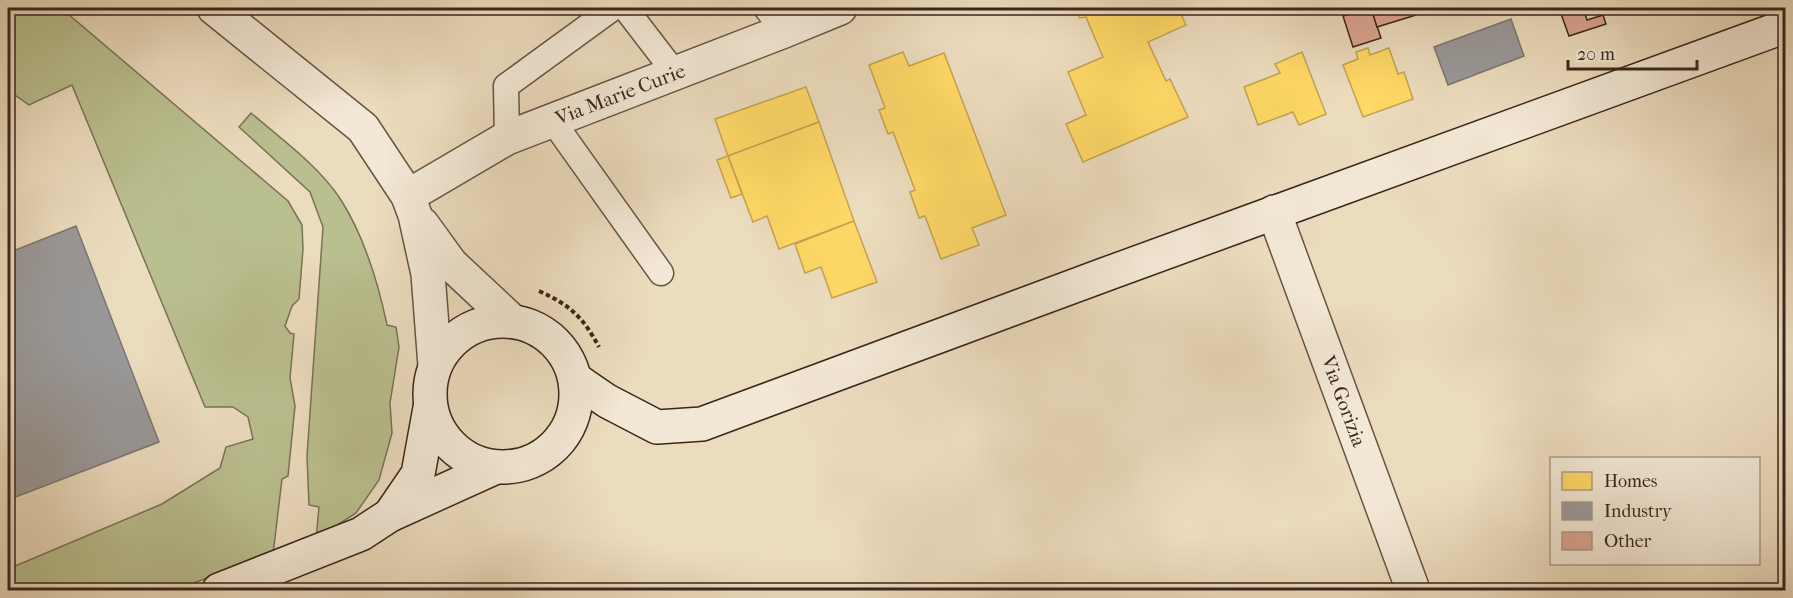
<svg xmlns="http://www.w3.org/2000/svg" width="1793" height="598" font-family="'IM FELL French Canon',serif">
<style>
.green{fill:#babf8f;stroke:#7a7256;stroke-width:1.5}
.homes{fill:#ffd966;stroke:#c4a350;stroke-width:1.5}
.industry{fill:#999;stroke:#7c7674;stroke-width:1.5}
.building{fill:#dba491;stroke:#39261d;stroke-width:1.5}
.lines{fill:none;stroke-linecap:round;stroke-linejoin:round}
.service-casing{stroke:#665445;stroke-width:27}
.minor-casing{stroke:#665445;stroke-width:36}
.secondary-casing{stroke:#39261d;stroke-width:36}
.path{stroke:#39261d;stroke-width:4;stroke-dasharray:4.5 3;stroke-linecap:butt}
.service{stroke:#f3e8d5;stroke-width:24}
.minor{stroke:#f3e8d5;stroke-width:33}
.secondary{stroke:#f3e8d5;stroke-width:33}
.labels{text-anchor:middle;stroke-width:6;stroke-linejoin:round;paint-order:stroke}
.street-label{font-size:20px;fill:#39261d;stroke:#f3e8d5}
</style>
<rect width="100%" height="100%" fill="#ecdcbe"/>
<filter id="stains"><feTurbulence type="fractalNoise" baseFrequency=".00333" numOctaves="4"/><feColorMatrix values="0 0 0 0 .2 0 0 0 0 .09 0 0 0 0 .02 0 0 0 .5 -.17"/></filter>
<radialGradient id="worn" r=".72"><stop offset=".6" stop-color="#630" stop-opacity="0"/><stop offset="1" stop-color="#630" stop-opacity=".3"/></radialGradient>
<g class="green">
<path d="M8,8h53l227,193 14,24 1,24 -4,50 -7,7 -7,20 5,7 4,1 -4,44 5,28 -7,70 -6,3 -9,75 -99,36h-166v-21l154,-65 58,-36 6,-21 27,-8 -5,-22 -15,-10h-28l-133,-322 -43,20 -21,-15z"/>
<path d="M251,113c29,25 69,54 90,87 24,38 37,82 46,125l9,2 3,20 -9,56 2,30 -13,47 -23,33 -40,26 3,-32 -10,-2 -2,-49 16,-229 -13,-35 -71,-65z"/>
</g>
<g class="homes">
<path d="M1075,8h103l8,17 -38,17 18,39 4,-2 18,38 -105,45 -17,-38 20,-9 -18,-43 35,-15 -17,-40 -6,1z"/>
<path d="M1368,48l2,7 19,-7 9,26 6,-2 9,27 -50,18 -20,-52 15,-6 -2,-7z"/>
<path d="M903,52l6,14 35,-13 62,162 -34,13 7,17 -38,14 -16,-43 -6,2 -9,-26 5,-2 -22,-58 -5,2 -9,-24 6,-2 -16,-43z"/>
<path d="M1302,52l24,62 -27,11 -6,-13 -35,13 -14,-38 36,-14 -5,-9z"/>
<path d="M806,87l13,35 -91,34 -13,-37z"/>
<path d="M819,122l35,99 -75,28 -12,-33 -14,6 -25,-66z"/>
<path d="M728,156l14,38 -11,4 -14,-38z"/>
<path d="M854,221l23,61 -45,16 -11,-31 -16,6 -10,-29z"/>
</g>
<g class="industry">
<path d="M1511,19l13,37 -76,29 -14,-38z"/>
<path d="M76,226l83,216 -151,58v-247z"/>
</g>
<g class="building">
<path d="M1371,8l10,30 -28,9 -10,-31z"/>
<path d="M1371,8h42l3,7 -39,12z"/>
<path d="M1559,8h24l4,12 16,-5 3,9 -37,12z"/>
</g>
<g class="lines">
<g class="service-casing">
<g id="service">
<path d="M625,8l50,65"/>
<path d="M766,8l18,23"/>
<path d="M552,120l109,153"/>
<path d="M507,138l-1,-52 107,-78"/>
</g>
</g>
<g class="minor-casing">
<g id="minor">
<path d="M214,8l149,120 45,68 7,19 13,59 7,92"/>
<path d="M408,196l99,-58 277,-107 56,-23"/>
<path d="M1274,212l139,378"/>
<path d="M422,224l29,40 61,57"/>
</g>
</g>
<g class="secondary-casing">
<g id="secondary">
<circle cx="503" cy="394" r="73"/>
<path d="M575,379l32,22 50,26 45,-3 407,-151 677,-247"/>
<path d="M390,515l28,-41 12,-66"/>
<path d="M219,590l142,-56 29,-19 106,-48"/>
</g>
</g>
<path class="path" d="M539,291c31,14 44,26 60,56"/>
<use href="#service" class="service"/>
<use href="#minor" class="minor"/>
<use href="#secondary" class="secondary"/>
</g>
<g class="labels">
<g class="street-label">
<text transform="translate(620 94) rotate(-21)" y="7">Via Marie Curie</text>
<text transform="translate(1344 401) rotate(70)" y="7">Via Gorizia</text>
</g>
</g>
<rect width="1793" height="598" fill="none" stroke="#ecdcbe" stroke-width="30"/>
<rect x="9" y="9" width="1775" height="580" fill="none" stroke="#39261d" stroke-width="3"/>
<rect x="15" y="15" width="1763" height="568" fill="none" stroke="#39261d" stroke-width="1.5"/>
<rect x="1550" y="457" width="210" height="108" fill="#f3e8d5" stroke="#a99a8b" stroke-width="1.5"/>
<rect x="1562" y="472" width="30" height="18" fill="#ffd966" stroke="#a99a8b" stroke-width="1.5"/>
<text x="1604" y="487" font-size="18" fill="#39261d">Homes</text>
<rect x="1562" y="502" width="30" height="18" fill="#999999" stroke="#a99a8b" stroke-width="1.5"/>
<text x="1604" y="517" font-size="18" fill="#39261d">Industry</text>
<rect x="1562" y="532" width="30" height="18" fill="#dba491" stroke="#a99a8b" stroke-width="1.5"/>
<text x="1604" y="547" font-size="18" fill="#39261d">Other</text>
<path d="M1568 60v9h129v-9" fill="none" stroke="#39261d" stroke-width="3"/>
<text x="1577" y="60" font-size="18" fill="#39261d" stroke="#f3e8d5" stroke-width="4.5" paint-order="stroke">20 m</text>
<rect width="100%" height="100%" filter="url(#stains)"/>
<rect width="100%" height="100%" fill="url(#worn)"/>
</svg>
